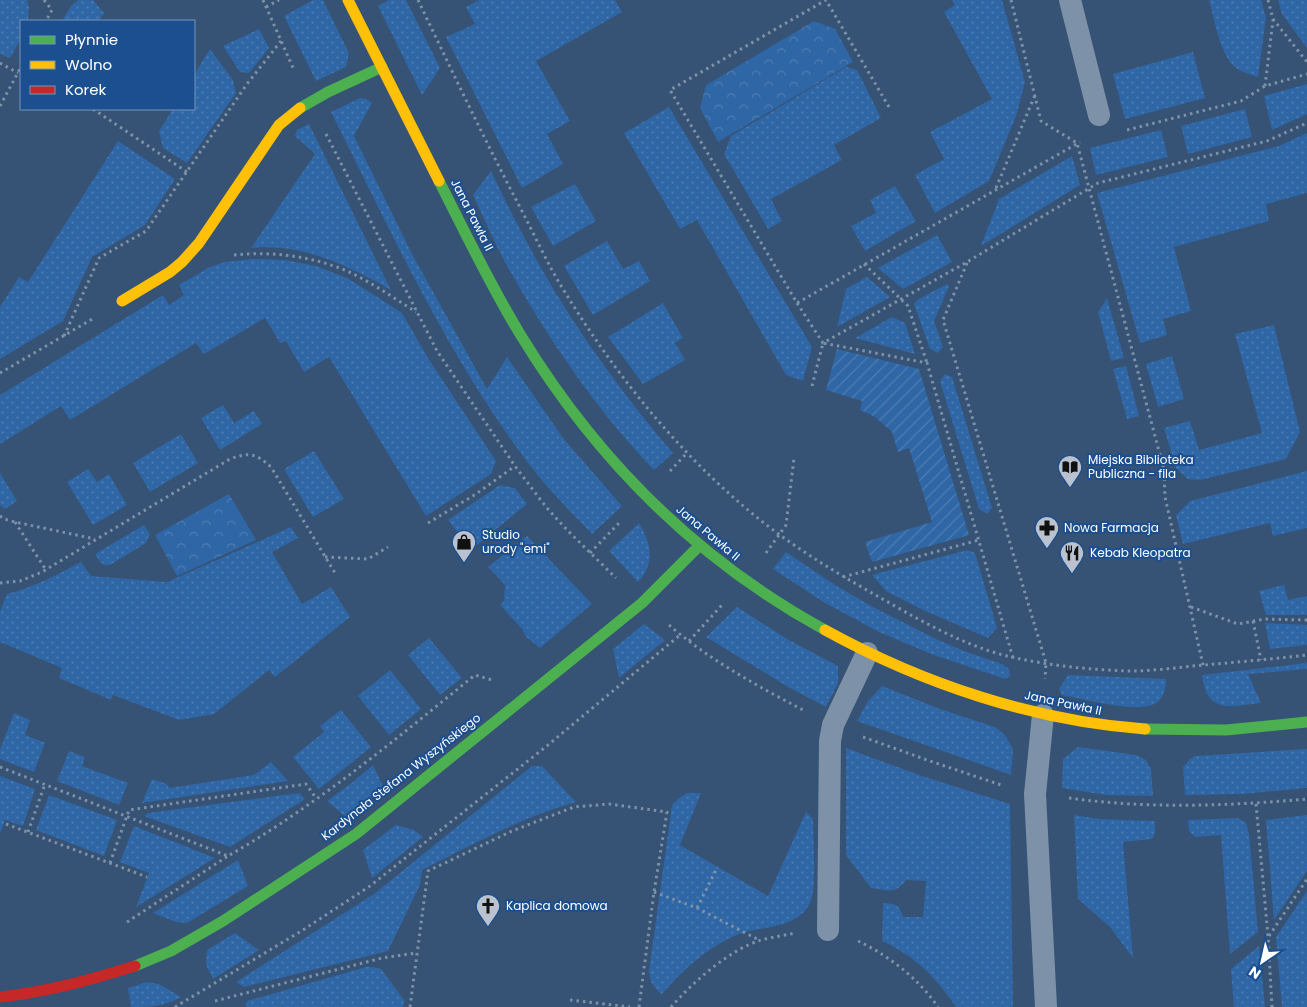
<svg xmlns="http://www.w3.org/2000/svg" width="1307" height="1007" font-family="Poppins,sans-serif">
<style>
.grass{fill:url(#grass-dots)}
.park{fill:url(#park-crowns)}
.garden{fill:url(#garden-furrows)}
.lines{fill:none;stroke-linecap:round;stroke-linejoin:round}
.path{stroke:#7d92a8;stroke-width:3;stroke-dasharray:2.5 4;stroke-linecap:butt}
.lane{stroke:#7d92a8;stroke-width:22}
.fast{stroke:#4caf50;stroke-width:11}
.slow{stroke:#ffc107;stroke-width:11}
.jam{stroke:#c62828;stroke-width:11}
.labels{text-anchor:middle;stroke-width:4;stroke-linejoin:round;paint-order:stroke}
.street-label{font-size:12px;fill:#fff;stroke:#1b4f8f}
.poi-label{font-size:12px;fill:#fff;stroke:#1b4f8f;text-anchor:start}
</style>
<defs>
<pattern id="grass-dots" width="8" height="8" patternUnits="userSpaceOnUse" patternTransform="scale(1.25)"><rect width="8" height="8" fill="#2f66a5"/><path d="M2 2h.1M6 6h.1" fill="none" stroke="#4e7db2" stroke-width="1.8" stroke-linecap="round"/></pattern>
<pattern id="park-crowns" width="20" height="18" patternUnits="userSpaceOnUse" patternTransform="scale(1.25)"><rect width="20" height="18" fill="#2f66a5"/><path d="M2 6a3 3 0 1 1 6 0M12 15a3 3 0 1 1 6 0" fill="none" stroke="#4e7db2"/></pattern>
<pattern id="garden-furrows" width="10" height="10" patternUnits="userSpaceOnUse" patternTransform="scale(1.25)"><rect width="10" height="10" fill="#2f66a5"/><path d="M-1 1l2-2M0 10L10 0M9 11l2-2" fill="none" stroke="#4e7db2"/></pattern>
</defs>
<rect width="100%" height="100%" fill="#365274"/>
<g class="grass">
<path d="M0,0h27l2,7 -1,14h-7v18l-11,19 -10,-4z"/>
<path d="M78,0h15l11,13 -5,8h-37l9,-15z"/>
<path d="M313,0h10l26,53 -3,14 -30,14 -32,-65z"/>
<path d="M389,0h17l34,68 -18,27 -44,-89z"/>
<path d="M479,0h136l7,12 -86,49 34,60 -23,13 16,30 -41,24 -76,-151 29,-13 -9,-17z"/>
<path d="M952,0h50l23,82 -9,34 -27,65 -54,32 -20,-38 29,-16 -14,-27 62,-33 -48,-87 11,-7z"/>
<path d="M1209,0h52l5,17 -8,60c-6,-2 -13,-4 -19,-7 -19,-11 -24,-50 -30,-70z"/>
<path d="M1278,0h29v48l-25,-34z"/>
<path d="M259,29l10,19 -20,25 -9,-1 -17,-26z"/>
<path d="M210,49l23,31 3,13 -49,70 -24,-15 -4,-17 14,-22h21v-34z"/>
<path d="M1193,52l12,46 -80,21 -12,-45z"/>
<path d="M846,67l11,3 24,48 -47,27 8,15 -71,39 11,22 -14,8 -44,-75 7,-18z"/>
<path d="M1307,84v30l-35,16 -8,-34z"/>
<path d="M360,98l6,1 6,4 -18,33 58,118 75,135 20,-32 56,81 59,68 -30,28c-22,-23 -45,-46 -64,-71 -81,-108 -137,-231 -197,-351z"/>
<path d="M669,107l143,240 -9,34 -17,-6 -89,-155 -17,9 -56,-96z"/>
<path d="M1245,109l7,28 -64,17 -7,-28z"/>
<path d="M309,124l82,166c-44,-25 -89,-47 -140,-42l64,-94 -20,-18 2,-6z"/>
<path d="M1161,130l7,27 -72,18 -6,-27z"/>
<path d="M1307,133v60l-41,11 3,17 -95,26 17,64 -28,8 4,16 -27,8 -43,-150 182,-47z"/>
<path d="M118,141l57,38 -30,46 -53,32 -29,64 -63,38v-52l19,-30 9,5z"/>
<path d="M1072,156l8,29 -99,61 18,-47z"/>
<path d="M491,171c12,25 24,50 38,75 39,73 90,144 144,207l-19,17c-58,-60 -107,-133 -148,-206 -12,-22 -22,-46 -33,-69z"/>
<path d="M575,184l21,37 -43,25 -22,-39z"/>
<path d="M895,186l21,35 -51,30 -14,-25 25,-13 -6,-13z"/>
<path d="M937,235l15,27 -49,27 -25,-21z"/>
<path d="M607,241l16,28 16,-8 11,20 -57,34 -29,-49z"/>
<path d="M253,259l32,1 31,6 31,12 29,18 26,17 26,45 68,103 -5,13 -65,42 -97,-159 -25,15 -18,-31 -6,2 -15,-25 -61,36 -8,-11 -126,77 -9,-14 -61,38v-49l163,-100 6,10 15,-10 -5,-10 31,-18 15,-5z"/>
<path d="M867,277l23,20 -53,30 9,-38z"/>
<path d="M947,284l2,2 -15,35 9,26 -5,6 -8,-4 -16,-45 3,-4z"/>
<path d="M1107,298l17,60 -13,3 -13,-49z"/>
<path d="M663,303l20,35 -8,5 10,17 -42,24 -35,-47z"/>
<path d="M892,317l13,6 10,31 -60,-16z"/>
<path d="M1274,325l26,107 -14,27 -86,21 -12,-1 -12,-11 -12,-40 26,-7 9,29 63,-17 -27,-99z"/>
<path d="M1172,356l12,43 -26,8 -12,-43z"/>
<path d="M1126,366l13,50 -12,3 -14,-50z"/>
<path d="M945,374l7,3 40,131 -5,6 -8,-5 -39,-128z"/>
<path d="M223,405l11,18 20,-12 8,13 -42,26 -19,-32z"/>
<path d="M181,434l17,29 -48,29 -17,-29z"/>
<path d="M314,451l30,48 -31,18 -29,-48z"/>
<path d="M88,469l9,13 12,-8 18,31 -34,20 -26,-43z"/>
<path d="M1307,471v57l-34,8 -3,-13 -87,21 -7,-29 14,-14z"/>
<path d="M0,473l17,28 -12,8 -5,-4z"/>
<path d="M500,485l15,3 12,16 -56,46 -23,-30z"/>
<path d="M639,523c12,20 17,40 -1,59l-29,-31z"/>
<path d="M144,525l6,9 -4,9 -36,22c-8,2 -11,-5 -15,-11z"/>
<path d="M291,527l7,11 -26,14 30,52 29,-17 19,30 -75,60 -6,-7 -55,44 -35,6 -66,-25 -2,5 -52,-22 3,-10 -62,-26v-31l7,-17c27,-7 50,-19 74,-32l10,14 76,6z"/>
<path d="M527,536l65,68 -52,44 -14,-11 -4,-8 -22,-24 4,-4 1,-16 -17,-18z"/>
<path d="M967,550l8,3 22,75 -9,10 -65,-28 -37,-19 -14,-16z"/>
<path d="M786,552l49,33 38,22 63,32 28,12 38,13 7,5 1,7 -5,3 -74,-25 -52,-22 -54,-29 -52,-34z"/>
<path d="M1284,585l4,15 19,-4v19h-41l-7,-24z"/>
<path d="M737,607l50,32 51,27v17l-12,24 -36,-19 -84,-51z"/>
<path d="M1265,623l42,2v20l-37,4z"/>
<path d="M644,624l21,16 -46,38 -6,-29z"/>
<path d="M429,638l33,40 -22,17 -32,-40z"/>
<path d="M1307,663v6l-59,5 13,29c-31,3 -54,12 -59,-28z"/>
<path d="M390,670l31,39 -32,26 -31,-39z"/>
<path d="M1068,675l98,4c0,10 -3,23 -14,26 -20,7 -68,-6 -90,-10l-3,-6z"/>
<path d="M882,686l58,23 55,18 10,8 8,14 -2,26 -154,-54 11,-20z"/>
<path d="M341,710l30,37 -52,42 -26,-32 31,-25 -4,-6z"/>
<path d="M14,713l16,7 -5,15 20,8 -11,29 -34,-13v-9z"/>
<path d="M1078,747l58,8 10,5 5,9 2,27 -47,-1 -44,-7 1,-29z"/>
<path d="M846,748l73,27 91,29 3,203h-57c-19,-28 -42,-52 -74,-66l1,-38c13,1 16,1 20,14h20l3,-36 -20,-1c-10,15 -19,10 -35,8l-25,-33z"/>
<path d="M1307,749v39l-64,6 -58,1 -2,-28 7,-8 5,-3z"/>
<path d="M69,751l16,6 -3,9 46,17 -9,22 -62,-24z"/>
<path d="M271,762l17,19 -146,22 10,-24 15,5 2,4 85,-13z"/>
<path d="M373,765l11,23 -37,30 -20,-17 26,-19z"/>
<path d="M532,766h10l34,36c-54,15 -104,43 -154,68l-2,15 -32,66 -144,36 -8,-5 138,-88z"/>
<path d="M0,776l35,13 -12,37 -18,-6 -5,14z"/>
<path d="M299,793l6,6 -75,48 -86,-31 4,-3z"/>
<path d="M687,793h14l-21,52 88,51 38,-84 7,7c0,18 4,70 -3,84 -13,28 -55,22 -78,34 -29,14 -50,34 -71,58l-10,-13 -2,-11 23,-166 7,-7z"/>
<path d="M49,795l68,25 -13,36 -68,-26z"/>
<path d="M1074,815l26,4 55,2v12l-3,6 -29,3 10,116 -23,-31 -32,-28z"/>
<path d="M1307,815v56l-33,49 -8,-100z"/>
<path d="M1238,818l8,5 3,11 9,98 -28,22 -9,-119 -26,2 -6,-6 -1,-11z"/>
<path d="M396,825l18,5 9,7 -51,41 -9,-28z"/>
<path d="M134,826l81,32 -79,49 13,-34 -29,-11z"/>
<path d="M238,860l10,26 -61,37 -11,-1 -23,-9z"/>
<path d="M1307,891v116h-25l-6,-70z"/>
<path d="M235,933l24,17 -46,29 -7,-14 1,-15z"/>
<path d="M1259,946l6,61h-31l-3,-38z"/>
<path d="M366,967h6l9,2 23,31 -1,7h-155l-3,-2 2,-4z"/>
<path d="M147,982l12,2 22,13c-17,10 -31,10 -50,10l-3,-19z"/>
</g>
<g class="park">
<path d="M814,21l21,8 18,33 -135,80 -18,-34 6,-23z"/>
<path d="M229,494l27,46 -79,36 -22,-41z"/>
</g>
<path class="garden" d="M837,349l82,20 50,166 -97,27 -7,-20 67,-20 -23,-74 -11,4 -6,-20 -17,-15 -15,-7 2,-9 -36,-11z"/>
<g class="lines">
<g class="path">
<path d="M44,0l8,10 -6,11"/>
<path d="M263,0l31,70"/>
<path d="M418,0c34,71 68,143 105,213 13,25 25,52 40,76 48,79 108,155 178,215 40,35 85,63 131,89 44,25 94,55 144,65 37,8 77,12 115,13 24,0 49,-4 73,-6 34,-3 69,-6 103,-10"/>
<path d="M1011,0l30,121 36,22 87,327 1,27 38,168"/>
<path d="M1268,0l5,19 34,43"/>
<path d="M266,7l13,-7"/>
<path d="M0,63l18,10"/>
<path d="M1265,86l8,-66"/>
<path d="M0,106l21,-39"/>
<path d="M889,107l-63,-107 -156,90 127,213 283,-161"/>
<path d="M93,109l94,63"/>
<path d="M1127,130l114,-29 24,-15 42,-12"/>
<path d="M326,134l111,217 78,115 31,41 22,24 48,47"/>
<path d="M996,188l39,-93"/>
<path d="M234,255c38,-4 77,1 113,16 24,11 47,27 69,41"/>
<path d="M967,263l-24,57 103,343 -1,16"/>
<path d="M864,264l44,42 19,57"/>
<path d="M797,303l26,40 144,-81 131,-79 169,-42 40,-18"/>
<path d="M64,336l35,-78 47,-27 101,-147 34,-43"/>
<path d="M0,373l94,-55"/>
<path d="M812,386l11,-43 104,20 86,295"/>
<path d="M670,471l17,-18"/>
<path d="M0,516l4,3 11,3 80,17"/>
<path d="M15,522l31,48"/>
<path d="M428,523l48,-29 39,-28"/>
<path d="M590,553l30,-31"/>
<path d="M766,553l20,-28 8,-67"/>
<path d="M325,557l43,2 20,-12"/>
<path d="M843,577l136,-37"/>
<path d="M0,583l20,-2 22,-9 188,-113c20,-7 25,-6 41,8l64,106"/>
<path d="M1191,607l47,17 27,-5 42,1"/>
<path d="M1253,621l8,39"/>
<path d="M669,625c39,34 90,62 136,86"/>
<path d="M689,641l33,-36"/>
<path d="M863,737l64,23 77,26"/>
<path d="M0,767l228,89c89,-51 168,-117 247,-181l17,5"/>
<path d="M1069,798c78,11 159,8 238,1"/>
<path d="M1256,804l12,132 4,71"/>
<path d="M6,824l141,53"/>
<path d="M28,832l17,-48"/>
<path d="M110,863l19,-53 177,-26 10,14"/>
<path d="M654,892l43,16 62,32"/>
<path d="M697,908l20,-40"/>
<path d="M127,922l101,-66"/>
<path d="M1269,936l38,-57"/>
<path d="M858,941c30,14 61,38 80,66"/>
<path d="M570,1000l60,7"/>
<path d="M215,1001l167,-43 34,-5"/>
<path d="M175,1007l128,-77 67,-44 178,-141 132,-110"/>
<path d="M410,1007l18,-136 84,-40 62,-24 35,-3 58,8 -13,80 -15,115"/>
<path d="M671,1007c22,-25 58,-57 90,-67 12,-3 24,-5 35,-7"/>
</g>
<g class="lane">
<path d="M1070,0l29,115"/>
<path d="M1043,715l-8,79 11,213"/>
<path d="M828,930l2,-189 3,-16 34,-72"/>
</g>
<g class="fast">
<path d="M300,108l28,-16 54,-25"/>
<path d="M439,181c26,51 51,104 81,153 76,125 177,226 305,296"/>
<path d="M1145,729l81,1 81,-8"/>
<path d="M135,966l36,-15 52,-30 133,-87 286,-231 57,-57"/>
</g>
<g class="slow">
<path d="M348,0l91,181"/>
<path d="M122,301l48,-29 12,-10 17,-19 80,-118 21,-17"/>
<path d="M825,630c98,54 209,91 320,99"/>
</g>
<path class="jam" d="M0,997c47,-5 90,-17 135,-31"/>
</g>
<defs>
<g id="library-pin" transform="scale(1.25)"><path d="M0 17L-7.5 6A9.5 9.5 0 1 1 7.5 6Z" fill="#b9c2ce" stroke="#1b4f8f"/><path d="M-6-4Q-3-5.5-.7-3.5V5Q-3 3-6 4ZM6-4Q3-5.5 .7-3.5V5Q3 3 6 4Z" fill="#111"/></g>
<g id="pharmacy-pin" transform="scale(1.25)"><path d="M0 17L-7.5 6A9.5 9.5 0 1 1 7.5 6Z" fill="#b9c2ce" stroke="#1b4f8f"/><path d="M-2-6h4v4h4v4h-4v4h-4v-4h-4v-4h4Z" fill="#111"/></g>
<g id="shop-pin" transform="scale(1.25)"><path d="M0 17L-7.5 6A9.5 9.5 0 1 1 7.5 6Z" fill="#b9c2ce" stroke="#1b4f8f"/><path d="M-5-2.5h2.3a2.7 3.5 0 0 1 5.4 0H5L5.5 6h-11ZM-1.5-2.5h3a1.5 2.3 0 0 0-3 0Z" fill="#111"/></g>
<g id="restaurant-pin" transform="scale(1.25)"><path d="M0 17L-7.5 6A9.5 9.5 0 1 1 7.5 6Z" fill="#b9c2ce" stroke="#1b4f8f"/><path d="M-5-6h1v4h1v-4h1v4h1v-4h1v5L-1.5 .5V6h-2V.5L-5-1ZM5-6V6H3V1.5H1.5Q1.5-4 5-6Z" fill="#111"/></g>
<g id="church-pin" transform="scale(1.25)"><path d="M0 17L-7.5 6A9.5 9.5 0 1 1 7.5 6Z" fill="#b9c2ce" stroke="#1b4f8f"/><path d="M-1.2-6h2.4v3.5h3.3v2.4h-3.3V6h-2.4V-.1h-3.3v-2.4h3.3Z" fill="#111"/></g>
</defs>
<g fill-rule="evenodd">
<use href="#library-pin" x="1070" y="467"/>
<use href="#pharmacy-pin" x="1047" y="528"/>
<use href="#shop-pin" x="464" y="542"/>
<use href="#restaurant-pin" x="1072" y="553"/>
<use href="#church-pin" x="488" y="906"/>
</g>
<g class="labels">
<g class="street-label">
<text transform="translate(472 215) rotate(63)" y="4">Jana Pawła II</text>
<text transform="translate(708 533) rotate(40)" y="4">Jana Pawła II</text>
<text transform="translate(1063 703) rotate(12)" y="4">Jana Pawła II</text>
<text transform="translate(401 777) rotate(-38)" y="4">Kardynała Stefana Wyszyńskiego</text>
</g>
<g class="poi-label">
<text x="1088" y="464">Miejska Biblioteka<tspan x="1088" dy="14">Publiczna - fila</tspan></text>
<text x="1064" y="532">Nowa Farmacja</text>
<text x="482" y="539">Studio<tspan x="482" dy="14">urody "emi"</tspan></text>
<text x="1090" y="557">Kebab Kleopatra</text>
<text x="506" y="910">Kaplica domowa</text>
</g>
</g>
<rect x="20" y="20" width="175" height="90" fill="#1b4f8f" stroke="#7695bc"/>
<rect x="30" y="36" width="25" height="8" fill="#4caf50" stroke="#7695bc"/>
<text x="65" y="45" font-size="15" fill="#ffffff">Płynnie</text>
<rect x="30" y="61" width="25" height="8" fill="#ffc107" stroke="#7695bc"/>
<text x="65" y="70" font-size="15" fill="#ffffff">Wolno</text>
<rect x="30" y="86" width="25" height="8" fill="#c62828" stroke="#7695bc"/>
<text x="65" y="95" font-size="15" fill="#ffffff">Korek</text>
<g transform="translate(1262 962) rotate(214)" stroke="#1b4f8f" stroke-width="4" paint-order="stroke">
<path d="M0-4L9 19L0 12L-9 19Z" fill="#ffffff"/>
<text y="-8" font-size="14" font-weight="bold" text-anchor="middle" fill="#ffffff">N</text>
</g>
</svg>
